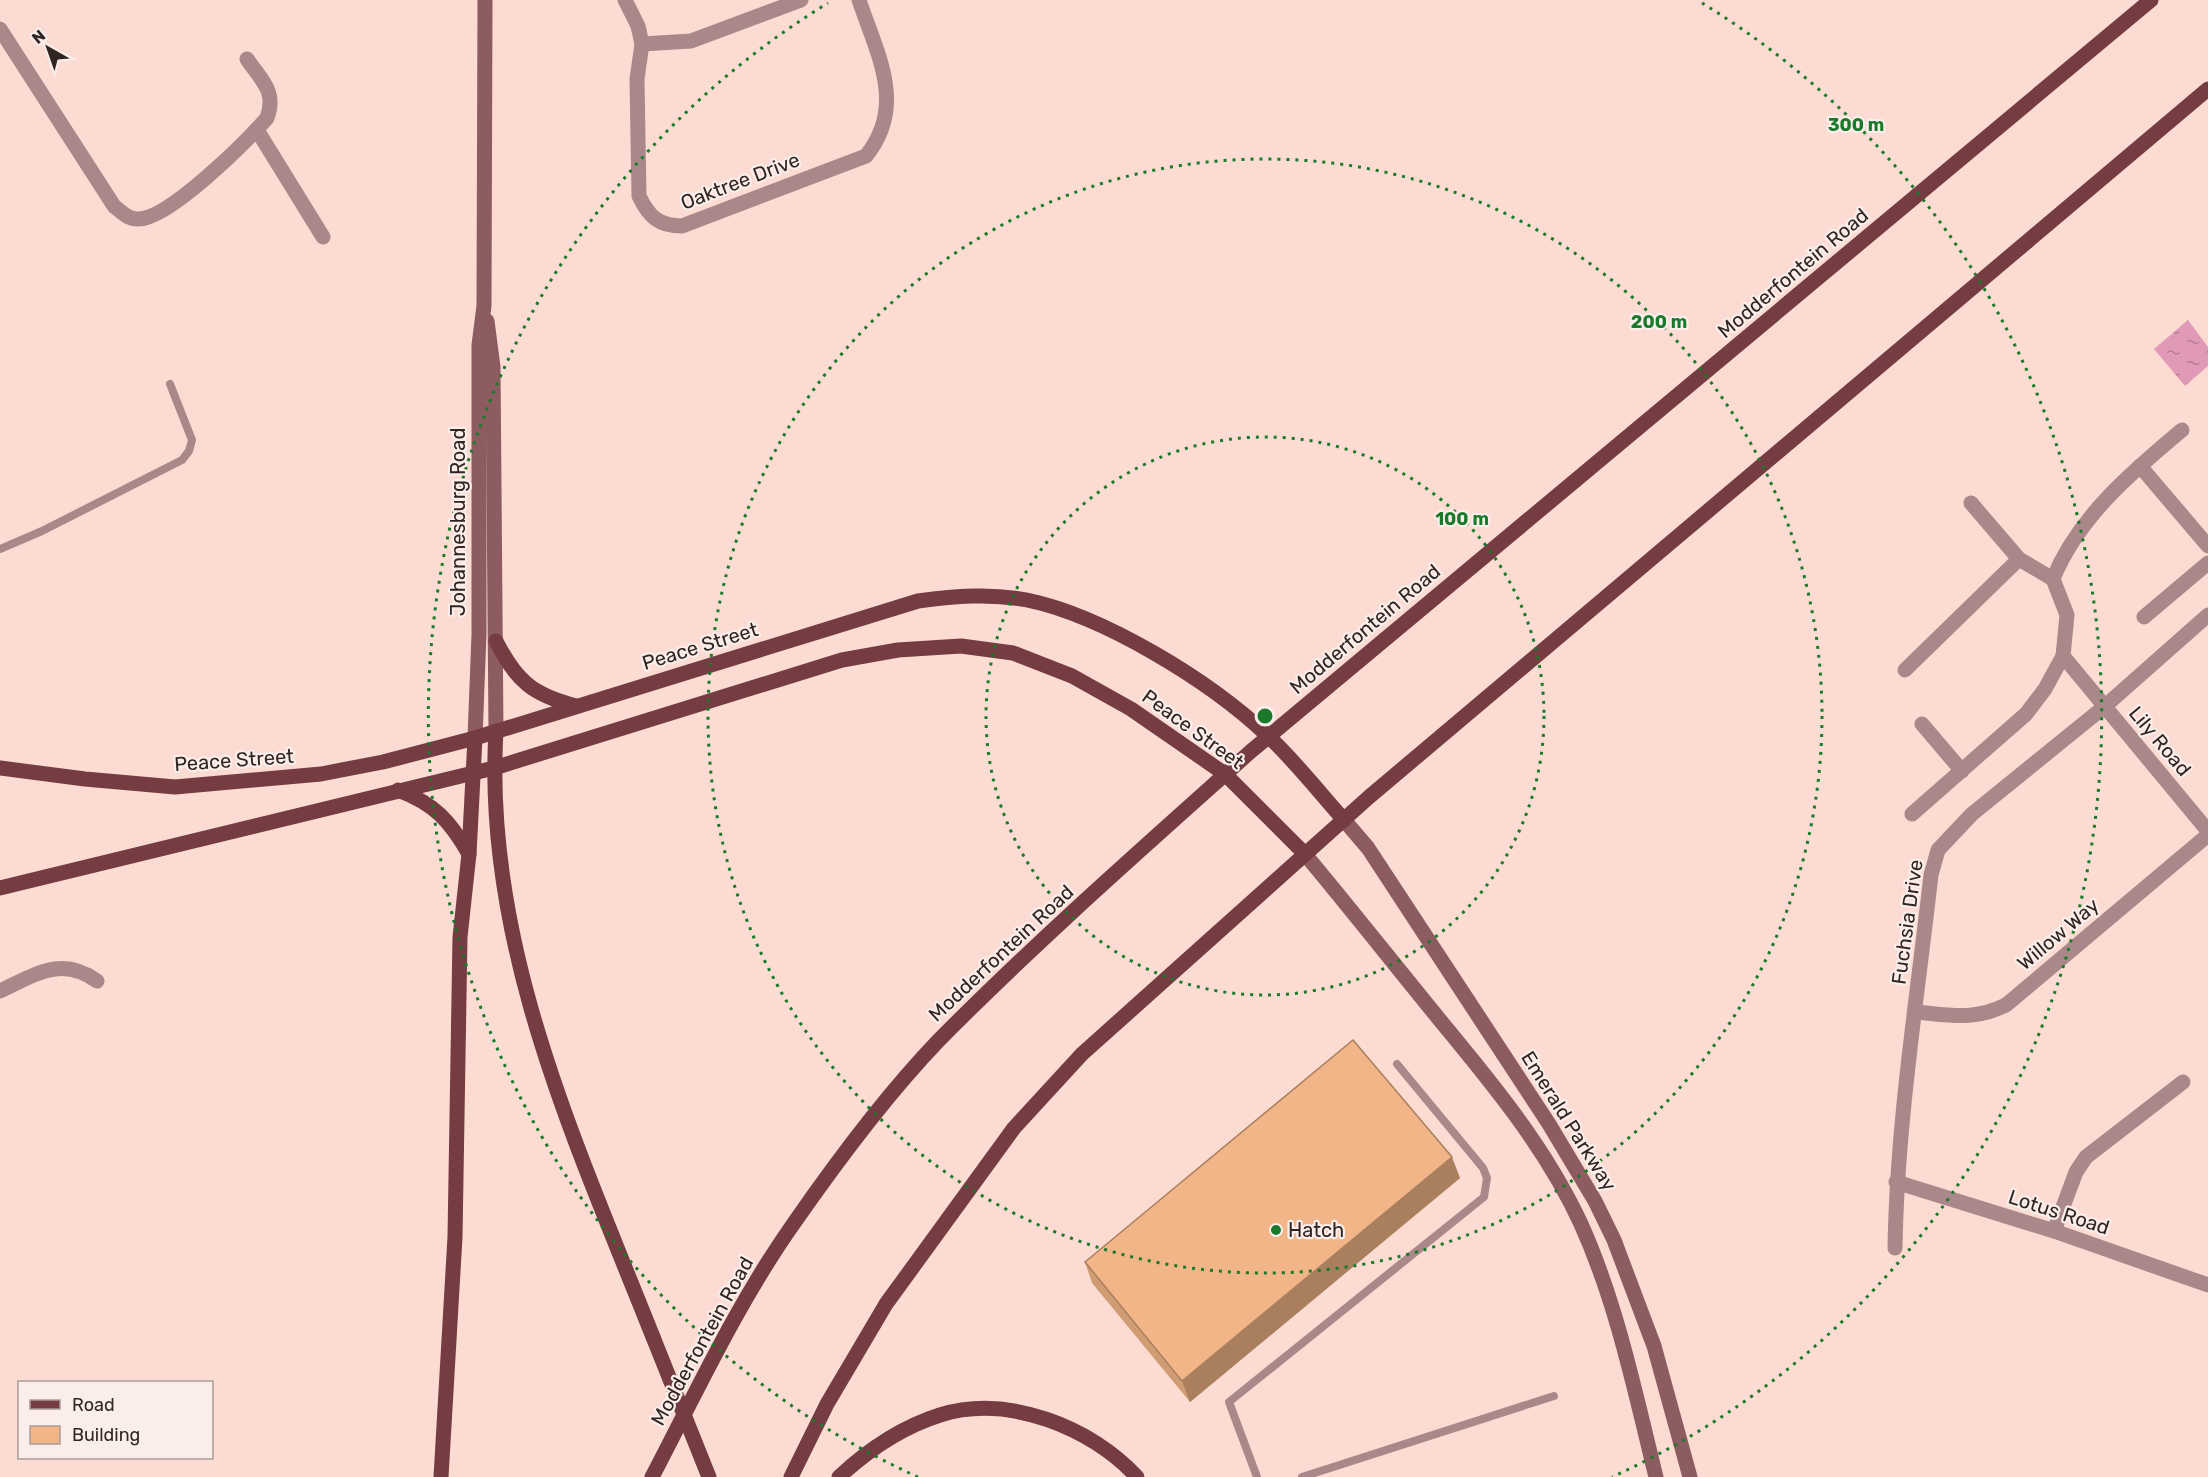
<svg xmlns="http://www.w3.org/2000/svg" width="2208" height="1477" font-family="Rubik,sans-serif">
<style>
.water{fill:url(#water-ripples)}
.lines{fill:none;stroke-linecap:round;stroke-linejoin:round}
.lane{stroke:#aa888a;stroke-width:8}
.street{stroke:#aa888a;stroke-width:15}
.secondary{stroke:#8c5c60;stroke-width:15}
.primary{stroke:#753c42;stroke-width:15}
.primary-bridge{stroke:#753c42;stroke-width:15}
.wall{fill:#d09c74}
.shaded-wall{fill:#a97f5e}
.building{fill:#f2b587;stroke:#a97f5e;stroke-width:1.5}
.ring{fill:none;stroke:#197a2c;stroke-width:3;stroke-dasharray:3 6}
.poi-dot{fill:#197a2c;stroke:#fbede9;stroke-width:2}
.labels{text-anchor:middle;stroke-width:4.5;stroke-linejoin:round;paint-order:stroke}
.street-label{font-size:20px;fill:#312521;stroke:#fbede9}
.poi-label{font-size:20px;fill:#312521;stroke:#fbede9;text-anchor:start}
.centre{fill:#197a2c;stroke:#fbede9;stroke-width:3}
.ring-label{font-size:18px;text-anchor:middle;font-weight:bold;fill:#197a2c;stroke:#fbede9;stroke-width:4.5;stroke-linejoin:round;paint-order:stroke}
</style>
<defs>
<pattern id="water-ripples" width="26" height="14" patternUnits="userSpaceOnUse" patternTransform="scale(1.5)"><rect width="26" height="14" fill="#e199b8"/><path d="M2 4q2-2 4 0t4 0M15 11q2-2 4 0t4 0" fill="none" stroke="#b77d95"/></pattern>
</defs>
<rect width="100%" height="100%" fill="#fcdbd2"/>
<path class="water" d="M2188,320l20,27v19l-23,20 -31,-37z"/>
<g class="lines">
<g class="lane">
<path d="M0,549l42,-18 140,-71 7,-9 3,-11 -22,-56"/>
<path d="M1257,1477l-28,-75 255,-205 3,-19 -4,-10 -86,-104"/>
<path d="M1302,1477l252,-81"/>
</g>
<g class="street">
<path d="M625,0l13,26 4,18 -5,35 2,117c10,21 20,30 43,30l184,-70c41,-51 11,-102 -7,-156"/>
<path d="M0,29l114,177c7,6 14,13 24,13 30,1 109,-78 129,-101 10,-27 -6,-38 -20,-59"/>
<path d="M642,44l49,-3 110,-41"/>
<path d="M257,130l66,107"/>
<path d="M2140,466l68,80"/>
<path d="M1971,503l48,56 34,20 14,36 -4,41 145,175"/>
<path d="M2053,579c25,-62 79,-107 129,-149"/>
<path d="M2144,617l64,-54"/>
<path d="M1905,670l114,-111"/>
<path d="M1922,724l40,47"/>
<path d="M1912,814l114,-100 19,-25 18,-33"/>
<path d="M0,991c35,-16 61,-36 97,-10"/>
<path d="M1915,1012c35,3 58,9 91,-7l202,-170"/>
<path d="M1896,1182l158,49 154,54"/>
<path d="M2054,1231l22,-59 10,-15 97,-75"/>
<path d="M1895,1248c2,-125 22,-248 36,-373l7,-25 34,-36 132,-107 104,-92"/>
</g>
<g class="secondary">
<path d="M487,321l6,46 3,364"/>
<path d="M475,738l4,-104v-289l5,-39 1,-306"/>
<path d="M1344,820l24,28 181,276 46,77 19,39 40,106 36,131"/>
<path d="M1304,853c46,55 90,111 135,166 53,64 107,129 142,205 36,80 54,168 75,253"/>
</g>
<g class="primary">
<path d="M496,641c20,40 37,54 80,65"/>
<path d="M496,731c-13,213 80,412 157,606"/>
<path d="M0,768l85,11 90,8 146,-13 62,-12 92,-24 443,-137c37,-5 72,-8 109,-1 77,16 183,81 240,135 28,26 52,57 77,85"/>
<path d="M398,790c37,14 52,31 71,64"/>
<path d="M0,888l494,-120 348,-108 56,-10 63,-4 52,7 59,23 59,33 94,65 79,79"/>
<path d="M441,1477l14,-240 5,-300 9,-83 6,-116"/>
<path d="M652,1477c45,-86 86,-175 142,-254 41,-59 95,-131 145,-183 99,-100 206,-194 311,-288l901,-752"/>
<path d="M791,1477l36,-73 59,-100 128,-176 68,-74 287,-257 839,-708"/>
<path d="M839,1477c29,-27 63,-50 101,-62 68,-21 151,12 197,62"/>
</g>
<path class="primary-bridge" d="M653,1337l56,140"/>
</g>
<path class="wall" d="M1460,1178l-270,224 -98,-119 -7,-21z"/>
<path class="shaded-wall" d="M1452,1157l8,21 -270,224 -8,-21z"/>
<path class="building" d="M1353,1040l99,117 -270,224 -97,-119z"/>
<g class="ring">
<circle cx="1265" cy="716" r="279"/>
<circle cx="1265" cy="716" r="557"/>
<path d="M918 1477A836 836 0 0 1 828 3M1702 3A836 836 0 0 1 1612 1477"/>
</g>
<circle class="poi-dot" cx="1276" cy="1230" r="6"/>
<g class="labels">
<g class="street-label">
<text transform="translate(740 181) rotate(-21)" y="7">Oaktree Drive</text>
<text transform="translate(1793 273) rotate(-40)" y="7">Modderfontein Road</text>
<text transform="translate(458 522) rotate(-90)" y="7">Johannesburg Road</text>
<text transform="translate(1365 629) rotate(-40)" y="7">Modderfontein Road</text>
<text transform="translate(700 646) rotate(-17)" y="7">Peace Street</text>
<text transform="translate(1193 729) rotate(36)" y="7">Peace Street</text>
<text transform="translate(2160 741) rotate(50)" y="7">Lily Road</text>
<text transform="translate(234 760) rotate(-4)" y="7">Peace Street</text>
<text transform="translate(1907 922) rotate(-82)" y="7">Fuchsia Drive</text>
<text transform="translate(2058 934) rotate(-40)" y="7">Willow Way</text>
<text transform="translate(1001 953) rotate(-43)" y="7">Modderfontein Road</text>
<text transform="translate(1569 1121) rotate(58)" y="7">Emerald Parkway</text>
<text transform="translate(2059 1212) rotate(18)" y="7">Lotus Road</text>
<text transform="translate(702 1341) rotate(-61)" y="7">Modderfontein Road</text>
</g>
<g class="poi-label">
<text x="1288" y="1237">Hatch</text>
</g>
</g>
<circle cx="1265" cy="716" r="9" class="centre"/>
<g class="ring-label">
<text x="1856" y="131">300 m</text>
<text x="1659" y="328">200 m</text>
<text x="1462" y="525">100 m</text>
</g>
<rect x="18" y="1381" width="195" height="78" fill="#fbede9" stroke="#aa9d99" stroke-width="1.5"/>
<rect x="30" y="1400" width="30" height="9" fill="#753c42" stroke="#aa9d99" stroke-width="1.5"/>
<text x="72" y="1411" font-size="18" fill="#312521">Road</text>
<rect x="30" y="1426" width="30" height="18" fill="#f2b587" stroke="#aa9d99" stroke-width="1.5"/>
<text x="72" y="1441" font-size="18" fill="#312521">Building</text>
<g transform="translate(48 48) rotate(320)" stroke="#fbede9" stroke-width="4.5" paint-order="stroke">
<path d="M0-4.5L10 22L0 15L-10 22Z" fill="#312521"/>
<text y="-9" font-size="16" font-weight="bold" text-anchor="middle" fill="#312521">N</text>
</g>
</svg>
